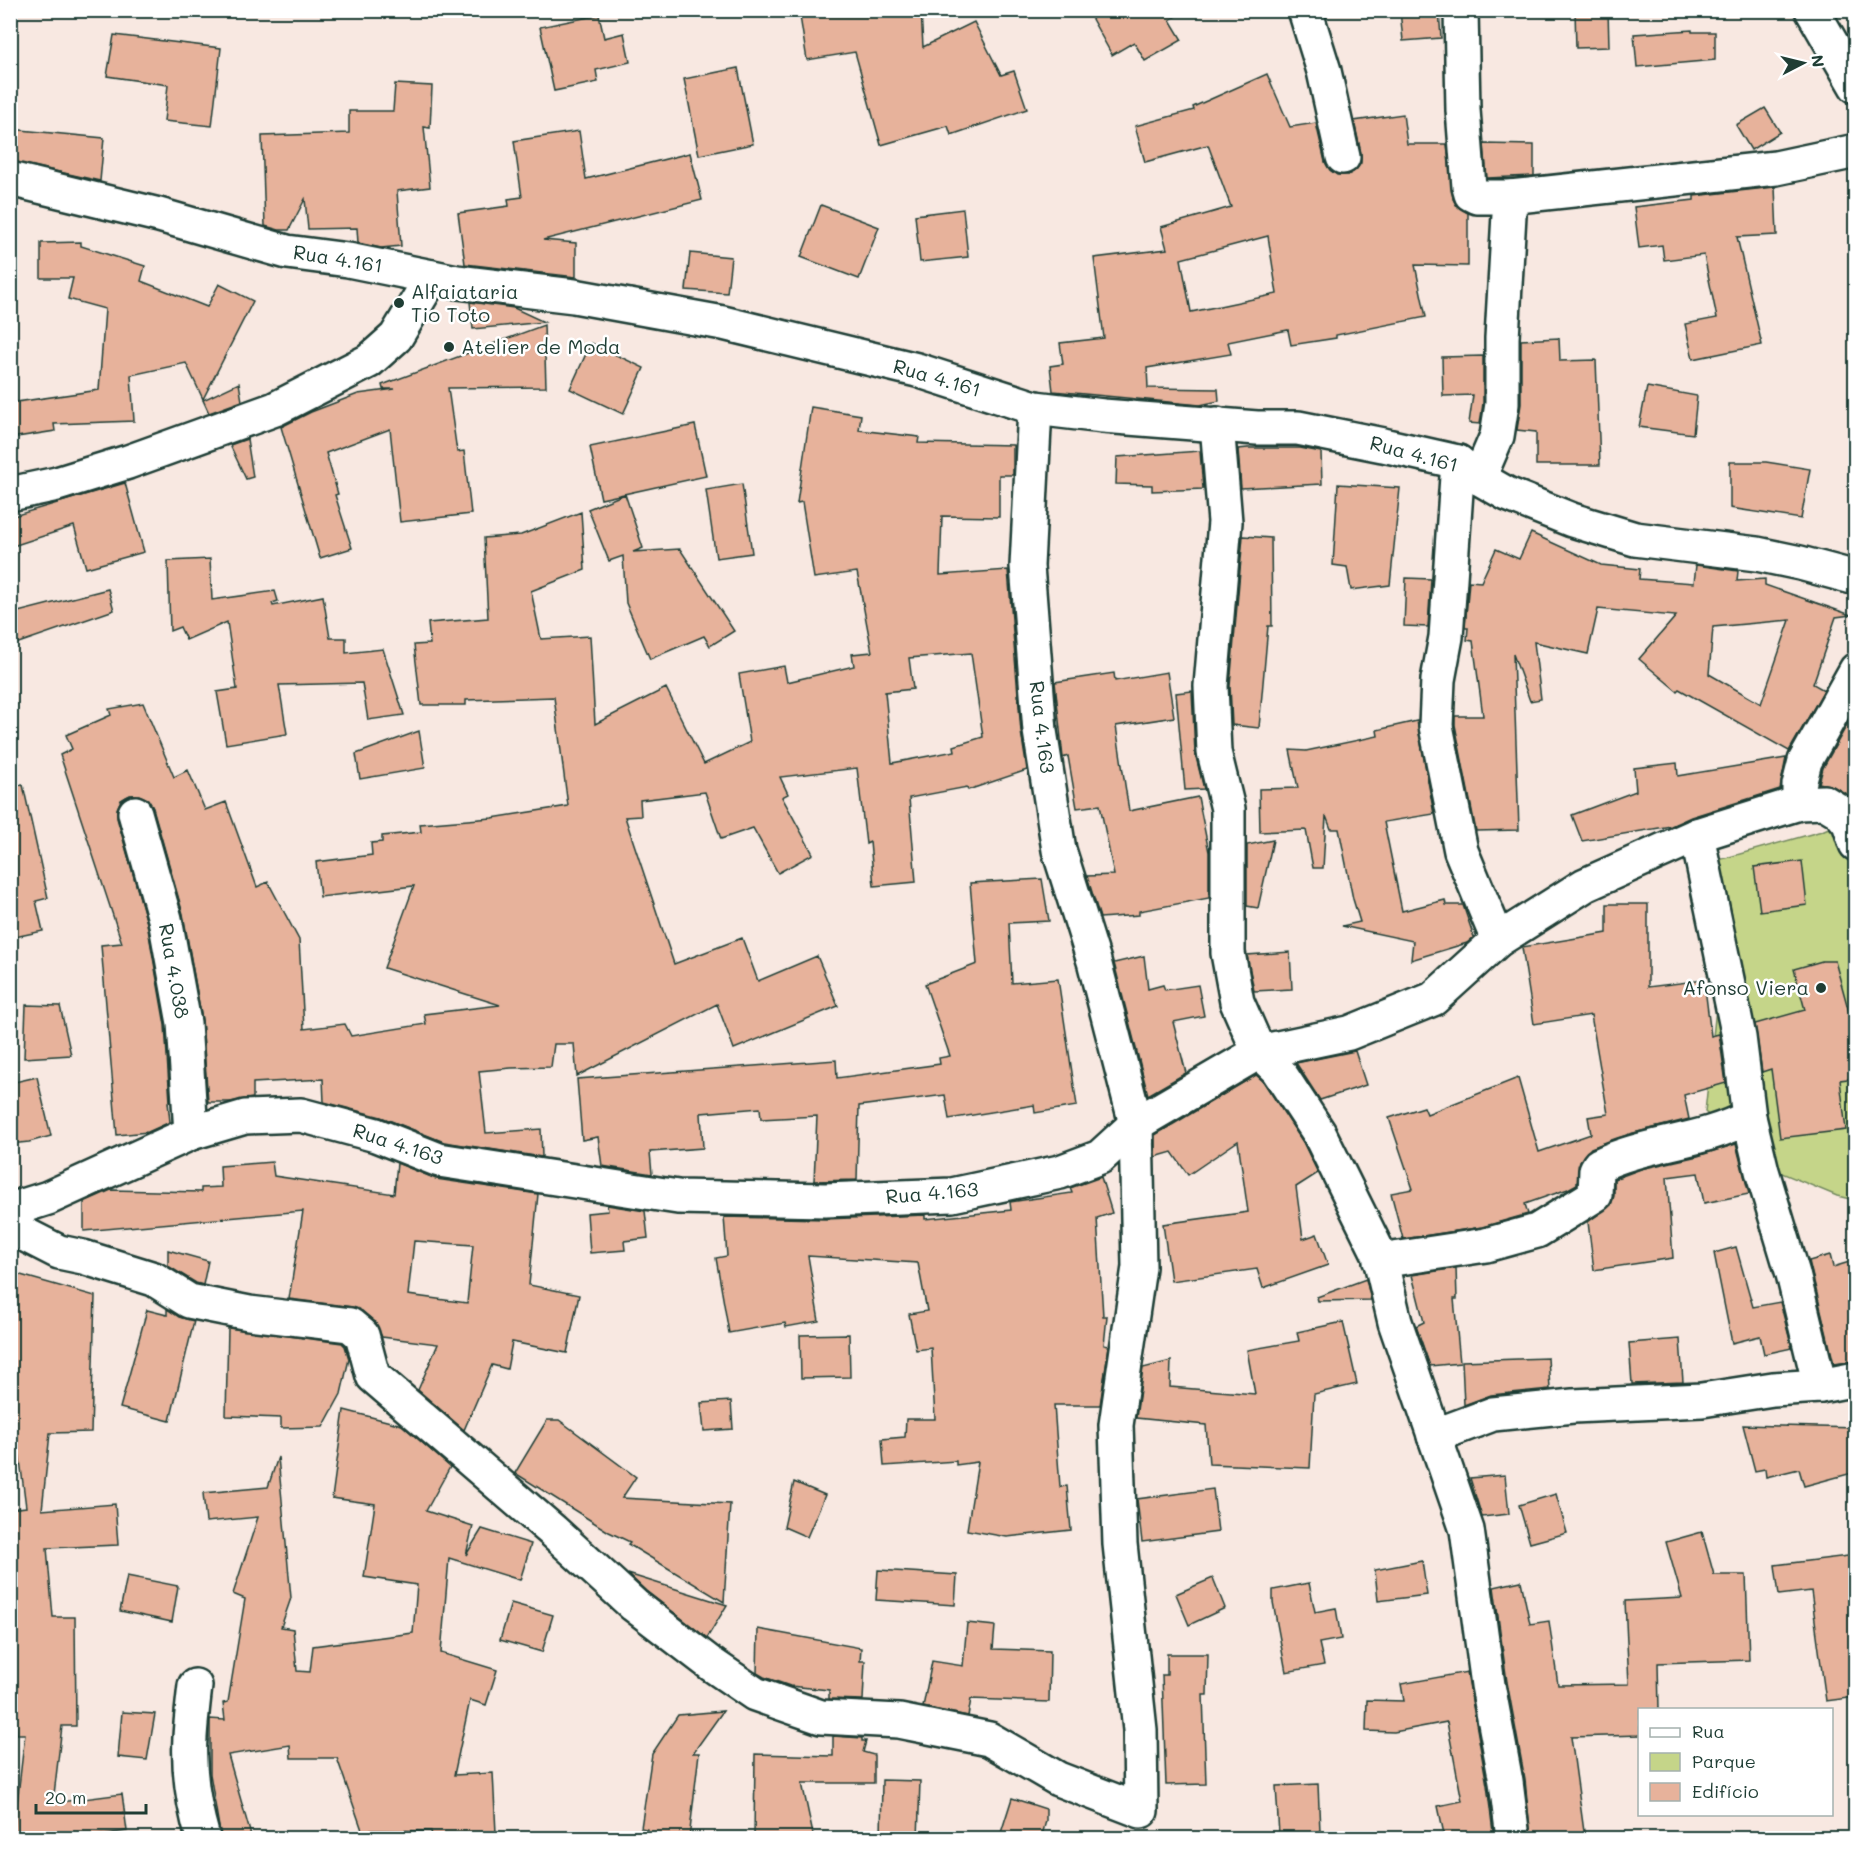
<svg xmlns="http://www.w3.org/2000/svg" width="1866" height="1849" font-family="Mali,sans-serif">
<style>
.green{fill:#c5d589;stroke:#72895e;stroke-width:1.5}
.building{fill:#e7b29b;stroke:#1f3d34;stroke-width:1.5;fill-rule:evenodd}
.lines{fill:none;stroke-linecap:round;stroke-linejoin:round}
.street-casing{stroke:#1f3d34;stroke-width:38}
.street{stroke:#fff;stroke-width:33}
.poi-dot{fill:#1f3d34;stroke:#fff;stroke-width:2}
.labels{text-anchor:middle;stroke-width:5;stroke-linejoin:round;paint-order:stroke}
.street-label{font-size:20px;fill:#1f3d34;stroke:#fff}
.poi-label{font-size:20px;fill:#1f3d34;stroke:#fff;text-anchor:start}
</style>
<rect width="100%" height="100%" fill="#f8e8e1"/>
<filter id="ink" filterUnits="userSpaceOnUse"><feTurbulence type="fractalNoise" baseFrequency=".0167" numOctaves="2"/><feDisplacementMap in="SourceGraphic" scale="12" xChannelSelector="R" yChannelSelector="G"/><feConvolveMatrix kernelMatrix="1 2 1 2 8 2 1 2 1" color-interpolation-filters="sRGB"/></filter>
<g filter="url(#ink)">
<path class="green" d="M1855,816v384l-18,-4 -72,-30 -60,-54 16,-150 11,-48 -17,-53 107,-30z"/>
<g class="building">
<path d="M799,10h122l2,37 51,-25 27,53 13,-4 13,38 -76,26 -3,-9 -67,19 -26,-93 -48,8z"/>
<path d="M1087,10h98l-15,10 12,20 -37,21 -11,-19 -22,13z"/>
<path d="M1400,10h39l2,28 -38,3z"/>
<path d="M1575,10h33l1,37 -33,1z"/>
<path d="M599,15l5,23 20,-5 6,29 -34,8 2,12 -44,9 -14,-64z"/>
<path d="M1692,30v2h23v28l-78,7 -3,-33z"/>
<path d="M114,35l107,13 -9,78 -48,-5 4,-36 -61,-9z"/>
<path d="M738,68l15,76 -54,11 -15,-76z"/>
<path d="M1267,74l23,53 26,-4 9,39 5,8 7,5h11l8,-5 5,-7v-10l-7,-32 49,-7 4,30h40l6,55 4,7 11,7v53l-53,-1 11,52 -90,18v3l-45,7 -3,-15 -60,12 3,12 -84,14 1,20 70,1 1,12 -19,4 -147,-14 -3,-25 13,-2 -3,-21 44,-5 -10,-80 73,-9 -6,-22 70,-20 -23,-62 -63,17 -10,-36 59,-16 -1,-3zM1268,236l9,58 -86,18 -10,-53z"/>
<path d="M395,84l37,2 -2,42 -6,-1 6,60 -33,4 4,55 -20,2 -23,-5 -1,-15 -49,1 -3,-30 -16,31h-10l-14,-4 -3,-90 87,-3v-22h44z"/>
<path d="M1765,108l15,24 -29,18 -15,-25z"/>
<path d="M10,129l94,9 -4,43 -90,-20z"/>
<path d="M579,131l7,48 104,-26 12,47 -159,40 33,3v34l-111,-13 -7,-51 51,-7 -1,-7 14,-2 -8,-56z"/>
<path d="M1484,144l50,1v31l-47,2z"/>
<path d="M1775,187l2,48 -40,2 25,108 -69,14 -8,-35 32,-6 -13,-63 -40,5 -2,-15 -23,3 -5,-41 60,-7v-4z"/>
<path d="M821,205l58,22 -20,52 -58,-22z"/>
<path d="M963,209l5,48 -48,5 -5,-47z"/>
<path d="M81,242v4l64,20 -4,15 66,26 12,-23 34,17 -50,98 -17,-36 -55,12 3,46 -80,3 1,7 -45,7v-35l89,-13 6,-81 -37,-10 5,-21h-32v-35z"/>
<path d="M690,253l41,4 -4,36 -41,-3z"/>
<path d="M470,302l44,6 30,14 -71,7z"/>
<path d="M544,325l2,62 -98,1 9,64 7,-1 7,63 -71,8 -10,-93 -64,24 12,41 -3,1 17,53 -32,10 -39,-131 30,-15 47,-18 37,-5h-12l-1,-4z"/>
<path d="M1559,338l1,23 36,-1 4,105h-64v-33l-19,-2 4,-26v-64z"/>
<path d="M591,343l53,25 -21,46 -53,-25z"/>
<path d="M1483,356v47l-3,21 -11,-1 4,-28 -30,1 -1,-39z"/>
<path d="M239,383l3,18 -33,12 -6,-13z"/>
<path d="M1647,387l50,9 -4,38 -54,-7z"/>
<path d="M811,407l50,8 -2,15 60,7 -1,6 95,2v30h-14v42l-57,-1 -2,59 68,-5 13,162 6,38 -59,20 -1,-3 -58,11 7,84 -42,4 -4,-44 -4,2 -9,-76 -77,9 8,17 -6,3 31,57 -35,19 -25,-45 -32,11 -16,-47 -65,8 1,16 -16,1 49,147 68,-26 16,43 59,-25 21,50 -104,43 -17,-45 -140,72 -3,-32h-20l-3,23 -40,1 -32,3 7,62 55,-4 1,28 -98,-15 -63,-25 -57,-15 -1,-23 -70,4v15l-23,4h-22l-6,-82 -19,-106 -30,-106 -5,-9 -9,-4h-9l-9,5 -4,9v9l30,105 18,102 5,77h-2l2,20 -22,10 -31,3 -16,-190 21,-2 -62,-188 12,-6 -6,-14 45,-20 -2,-6 34,-6 31,74 14,-7 17,40 21,-8 31,85 11,-5 31,58 5,89 41,-5 6,12 75,-12 -2,-10 76,-9 -116,-37 30,-82 -94,11 -4,-35 56,-7 -1,-12 11,-1v-6l39,-4 -1,-8 72,-6 76,-12 -14,-109 -88,3v5h-45l-7,-60 16,-1 -2,-21 60,-5 -4,-80 37,-3 60,-23 4,58 -54,21 10,48 49,-3 5,88 71,-36 38,76 46,-22 -11,-68 45,-8 3,16 67,-16 -2,-12 20,-2 -15,-80 -43,6 -12,-76 -5,1zM971,653l12,84 -29,9 1,5 -63,12 -7,-71 28,-3 -4,-31z"/>
<path d="M695,425l11,51 -105,23 -11,-52z"/>
<path d="M247,439l6,38 -7,2 -16,-34z"/>
<path d="M1248,448h52l21,4 1,32 -81,4 -3,-39z"/>
<path d="M1200,451l3,38 -51,2v-6l-36,-1 1,-27z"/>
<path d="M1730,462h36l44,7 -9,50 -71,-11z"/>
<path d="M125,483l19,69 -58,16 -12,-42 -64,21v-30z"/>
<path d="M742,484l10,69 -36,5 -10,-68z"/>
<path d="M1338,484l62,4 -10,97 -39,5 -4,-23 -14,-2z"/>
<path d="M625,494l18,54 -10,4 47,-3 54,82 -24,15 -6,-10 -54,23 -24,-56 -3,-47 -14,5 -21,-52z"/>
<path d="M1531,533l70,32 39,4 -1,10 55,4 2,-18 42,6 -1,10 28,-2v6l86,30 -15,2 -23,67 11,6 -35,61 -110,-62 -2,2 -38,-32 37,-43 -78,-7 -10,45 -54,-12 7,57 -11,2 -17,-47 6,176 -43,1 -21,-106v-9h28l-10,-75 -6,-1 1,-12h-3l4,-47 12,1 15,-33 23,10zM1790,620l-29,84 -52,-30 4,-47z"/>
<path d="M1243,536l28,2 1,88h-4l-9,102 -27,-3 -2,-39z"/>
<path d="M210,559l2,41 63,-9 3,10 -6,2 1,3 50,-10 7,42h16v15l37,-4 21,66 -36,5 -6,-37 -83,2 8,49 -61,10 -9,-52 20,-3 -10,-67 -41,18 -6,-13 -10,4 -2,-70z"/>
<path d="M1406,578l25,1 -3,48 -24,-1z"/>
<path d="M108,589l6,21 -104,36v-32z"/>
<path d="M1167,672l7,45 -58,9 13,85 69,-14 11,55v46l-70,13v4l-39,3 -13,-42 27,-1 -14,-70 -23,3 -9,-52 -5,2 -8,-76 59,-9 1,8z"/>
<path d="M1192,691l3,62 9,36 -19,1 -9,-97z"/>
<path d="M1856,709v88h-5l-18,-11 -14,-3 4,-15z"/>
<path d="M1417,721l17,93 -50,8 18,89 43,-11 1,5h17l11,32 -7,6 -56,17 2,-19 -71,-15 18,-4 -7,-23 -14,-70h-8l-5,-13 -3,52h-10l-7,-38 -46,2 -1,-43 39,-1 -8,-38 16,1 72,-15 -1,-6z"/>
<path d="M419,731l6,37 -65,11 -4,-25z"/>
<path d="M1786,758l-6,31 -89,28 -20,9 -89,15 -10,-26 64,-24 -2,-23 43,-5 1,13z"/>
<path d="M23,785l25,113 -12,3 7,30 -33,7v-152z"/>
<path d="M1273,840l-15,68 -11,-2v-61z"/>
<path d="M1802,861l5,44 -47,6 -6,-44z"/>
<path d="M1042,879l7,42 -40,2 3,60 46,-4 19,127 -42,7 -1,-8 -85,14 -4,-24 -86,11 -2,74 -43,1 3,-65 -56,3 -1,-11 -59,5 2,35 -53,4 2,22 -50,-8 -4,-29 -16,3 -5,-61 259,-19 1,18 103,-14 -1,-6 11,-2 -25,-72 52,-20 -7,-81z"/>
<path d="M1607,904h41v83l56,-7 7,56 8,-2 7,49 -42,12 5,24 -59,15 -39,14 -11,13 -3,23 -9,5 -43,15 3,10 -46,13 -79,12 -12,-46 22,-4 -24,-71 35,-11 3,7 91,-36 21,74 52,-18 -3,-17 20,-3 -17,-99 -57,9 -12,-77 85,-14z"/>
<path d="M1290,952l2,37 -38,2 -7,-36z"/>
<path d="M1144,956l4,33 15,-4 2,5 33,-5 6,31 -31,6 13,51 -38,22 -34,-132z"/>
<path d="M1822,961h13l17,62 4,28v27l-16,2 6,50 -66,8 -9,-69 -9,3 -7,-48 50,-14 -11,-41z"/>
<path d="M26,1005l34,1 11,49 -47,3z"/>
<path d="M1355,1051l11,34 -46,15 -24,-37z"/>
<path d="M1256,1075l7,6 40,61 15,31 -22,14 7,52 14,-5 11,31 -65,23 -6,-19 -86,12 -8,-57 85,-12 -10,-71 -50,34 -16,-23 -17,5v-22z"/>
<path d="M37,1077l14,59 -22,6 -19,2v-61z"/>
<path d="M1736,1144l13,50 -45,9 -6,-30 -31,4 6,81 -79,12 -6,-48 23,-17 3,-9v-17l27,-10 57,-13z"/>
<path d="M272,1162l2,14 120,18 3,-31 39,16 102,15 -9,91 50,10 -12,58 -55,-11 -5,27 -15,-4 -28,65 -46,-40 20,-46 -56,-7 -8,-16 -12,-10 -9,-4 -64,-8 14,-88 -219,20v-29l27,-12 90,2v-4l20,-1 -1,-21zM414,1241l59,4 -6,58 -59,-8z"/>
<path d="M1101,1177l11,36 -15,5 6,98h4l-3,29 5,1 -9,59h-46l6,82 7,-1 4,44 -64,7 -40,-7 11,-68 -22,3v-4l-72,5 -2,-27 23,-2 1,-18h29l-4,-71 -15,2 -7,-36 18,-3 -9,-48 -110,-7 11,65 -33,6 -1,-4 -56,10 -13,-75 11,-2 -3,-39 101,2 100,-4v4l86,-9 -1,-8 62,-9 -2,-5z"/>
<path d="M607,1205l38,6 3,27 -24,3 1,9 -35,3 -3,-40 21,-2z"/>
<path d="M1736,1247l17,60 27,-5 12,46 -28,6 -4,-18 -28,7 -18,-90z"/>
<path d="M168,1250l40,11 -5,24 -7,-2 -28,-17z"/>
<path d="M1830,1255l3,12 23,-7v101l-22,3 -25,-103z"/>
<path d="M1456,1268l1,31h-3l6,64 -30,3 -14,-40 8,-4 -12,-47z"/>
<path d="M10,1272l85,24 -4,136 -41,1 -8,77 73,-6 3,41 -71,3 6,69h22l1,109h-14l-9,77 69,-9 5,37 -65,8h-49l12,-105h-8l-3,-45h-4v-180l16,-2 -7,-55 -9,-1z"/>
<path d="M1366,1279l5,21 -53,1 -1,-4z"/>
<path d="M167,1309l12,8 15,4 -24,100 -50,-13 27,-98 20,5z"/>
<path d="M1343,1322l14,62 -43,10 -4,74 -101,-4 -3,-39 -70,-7 7,-50 28,-7 -1,26 85,7 -8,-44 52,-9 -2,-9z"/>
<path d="M228,1328l114,15 3,3 4,13 -8,35 -18,33 -42,1v-10l-55,-2z"/>
<path d="M849,1334l1,43 -49,1 -1,-43z"/>
<path d="M1680,1339l3,43 -51,2 -3,-41z"/>
<path d="M1548,1358l2,31 -59,6 -27,10 -2,-44z"/>
<path d="M731,1401l2,28 -29,2 -3,-28z"/>
<path d="M344,1410l58,15 48,42 -24,44 47,15 -7,29 16,-26 49,15 -11,36 -71,-22 -8,95 56,17 -11,35 -16,-5 -16,75 39,-2 3,60 -64,3 -1,-5 -69,-1 -25,-72h-46l-1,-13 -62,10 24,84h-31l-11,-65v-55l15,1 -2,-17 5,-1 17,-103 -12,-5 25,-77 -52,5 -3,-29 65,-6 10,-30 13,141 -10,29 12,2 4,42 13,1 3,-26 100,-13 4,-48 -53,-8 11,-73 -43,-6z"/>
<path d="M547,1420h12l77,57 -14,21 108,6 -6,98 -96,-58 2,-2 -21,-10 -94,-59z"/>
<path d="M1743,1425l113,3v44l-52,14 -5,-17 -33,8 -1,-8 -10,2z"/>
<path d="M1505,1475l4,39 -27,3 -12,-39z"/>
<path d="M794,1482l31,13 -18,42 -23,-10z"/>
<path d="M1213,1489l5,43 -76,10 -5,-43z"/>
<path d="M1556,1494l11,39 -37,10 -11,-38z"/>
<path d="M1702,1532l12,43h32l3,85 -91,3 1,47h-19v25l-69,2 14,102h-54l-6,-59 -18,-98 -13,-95 27,-6 9,43 19,-3 9,64 71,-1 -4,-83 57,-3 -16,-56z"/>
<path d="M1856,1555v142l-30,4 -15,-110 -32,4 -4,-30z"/>
<path d="M1422,1561l5,34 -49,6 -3,-31z"/>
<path d="M878,1570l79,5 -2,30 -79,-5z"/>
<path d="M628,1574l99,31 -20,33 -61,-47z"/>
<path d="M127,1576l51,10 -6,36 -52,-11z"/>
<path d="M1213,1578l12,30 -36,17 -13,-31z"/>
<path d="M1309,1583l6,29 21,-4 5,31 -22,4 5,22 -38,7 -13,-70v-12z"/>
<path d="M511,1603l42,12 -11,37 -42,-12z"/>
<path d="M967,1623l28,3 -2,23 57,2 -1,51 -78,-3 -3,17 -45,-9 9,-46 31,5z"/>
<path d="M758,1629l103,19 -1,13h5l-2,39 -34,-1v-9l-39,-4 -26,-9 -7,-4z"/>
<path d="M1167,1654h41l-1,41h-4l3,89 -40,1 -4,-110h5z"/>
<path d="M1467,1672l20,113 6,47 -30,7h-18l-7,-33 24,-5 -15,-79 -53,10 -28,-1 1,-31 37,1 -3,-17z"/>
<path d="M723,1711l-30,42h6l-10,86h-44l2,-10 -6,-1 11,-74 26,-39z"/>
<path d="M122,1712l33,2 -8,46 -29,-3z"/>
<path d="M833,1736l29,2v3h4l-3,11 11,3v28h-72l12,56h-60l1,-85 78,2z"/>
<path d="M882,1780l38,1 -2,58h-37z"/>
<path d="M1318,1784l2,48 -41,3 -3,-49z"/>
<path d="M1012,1798l34,11v12l-5,18h-42z"/>
</g>
<g class="lines">
<g class="street-casing">
<g id="street">
<path d="M1305,10l19,61 19,86"/>
<path d="M1461,10l2,100 6,77 2,7 6,3h33l266,-29 80,-17"/>
<path d="M1812,10l44,76"/>
<path d="M10,179l149,36 128,37 61,8 109,22 117,14 149,27 194,47 118,38 68,8 154,12h41l85,17 75,17 21,16 28,16 65,26 63,19 122,15 43,9 56,15"/>
<path d="M1217,424l8,98 -14,164 3,66 14,57v144l9,49 22,50 18,17 42,64 60,121 16,68 72,208 21,155 18,97 7,56"/>
<path d="M1458,462l-12,175 -8,43 -2,46 25,125 37,89"/>
<path d="M1479,478l18,-42 5,-32v-66l8,-141"/>
<path d="M10,494l47,-10 71,-22 147,-53 94,-48 27,-24 36,-60"/>
<path d="M1799,803v-18l6,-24 51,-91"/>
<path d="M135,813l30,106 19,104 7,110"/>
<path d="M1697,835l42,202 10,80 13,54 31,103 27,112"/>
<path d="M10,1210l38,-12 143,-65 54,-16 56,-2 75,20 63,25 239,37 147,3 127,-5 108,-23 40,-15 36,-33 123,-72 90,-19 84,-34 65,-59 87,-55 112,-50 102,-32 25,-1 15,9 10,12 7,21"/>
<path d="M10,1227l49,25 24,5 71,22 35,22 60,12 101,12 12,10 11,41 180,155 81,74 77,59 44,30 66,23 78,4 90,18 69,40 83,32 -1,-81 -20,-186 -4,-119 23,-158 -3,-143 -42,-163 -35,-111 -19,-119 -13,-165 8,-158"/>
<path d="M1380,1261l106,-16 51,-14 58,-36 1,-25 3,-5c47,-23 103,-22 150,-48"/>
<path d="M1434,1436l59,-22 80,-8 129,-6 71,-11 47,-3 36,-7"/>
<path d="M195,1686c-2,17 -4,34 -5,51 -2,34 4,70 13,101"/>
</g>
</g>
<use href="#street" class="street"/>
</g>
</g>
<g class="poi-dot">
<circle cx="399" cy="303" r="6"/>
<circle cx="449" cy="347" r="6"/>
<circle cx="1821" cy="988" r="6"/>
</g>
<g class="labels">
<g class="street-label">
<text transform="translate(338 259) rotate(9)" y="7">Rua 4.161</text>
<text transform="translate(937 378) rotate(16)" y="7">Rua 4.161</text>
<text transform="translate(1414 454) rotate(15)" y="7">Rua 4.161</text>
<text transform="translate(1042 727) rotate(83)" y="7">Rua 4.163</text>
<text transform="translate(174 971) rotate(80)" y="7">Rua 4.038</text>
<text transform="translate(398 1144) rotate(18)" y="7">Rua 4.163</text>
<text transform="translate(932 1193) rotate(-5)" y="7">Rua 4.163</text>
</g>
<g class="poi-label">
<text x="411" y="299">Alfaiataria<tspan x="411" dy="23">Tio Toto</tspan></text>
<text x="461" y="354">Atelier de Moda</text>
<text x="1809" y="995" text-anchor="end">Afonso Viera</text>
</g>
</g>
<rect width="1866" height="1849" fill="none" stroke="#fff" stroke-width="36"/>
<rect x="18" y="18" width="1830" height="1813" fill="none" stroke="#1f3d34" stroke-width="2" filter="url(#ink)"/>
<rect x="1638" y="1708" width="195" height="108" fill="#ffffff" stroke="#a5b1ae" stroke-width="1.5"/>
<rect x="1650" y="1728" width="30" height="9" fill="#ffffff" stroke="#a5b1ae" stroke-width="1.5"/>
<text x="1692" y="1738" font-size="18" fill="#1f3d34">Rua</text>
<rect x="1650" y="1753" width="30" height="18" fill="#c5d589" stroke="#a5b1ae" stroke-width="1.5"/>
<text x="1692" y="1768" font-size="18" fill="#1f3d34">Parque</text>
<rect x="1650" y="1783" width="30" height="18" fill="#e7b29b" stroke="#a5b1ae" stroke-width="1.5"/>
<text x="1692" y="1798" font-size="18" fill="#1f3d34">Edifício</text>
<g transform="translate(1803 63) rotate(83)" stroke="#ffffff" stroke-width="4.5" paint-order="stroke">
<path d="M0-4.5L10 22L0 15L-10 22Z" fill="#1f3d34"/>
<text y="-9" font-size="16" font-weight="bold" text-anchor="middle" fill="#1f3d34">N</text>
</g>
<path d="M36 1804v9h110v-9" fill="none" stroke="#1f3d34" stroke-width="3"/>
<text x="45" y="1804" font-size="18" fill="#1f3d34" stroke="#ffffff" stroke-width="4.5" paint-order="stroke">20 m</text>
</svg>
